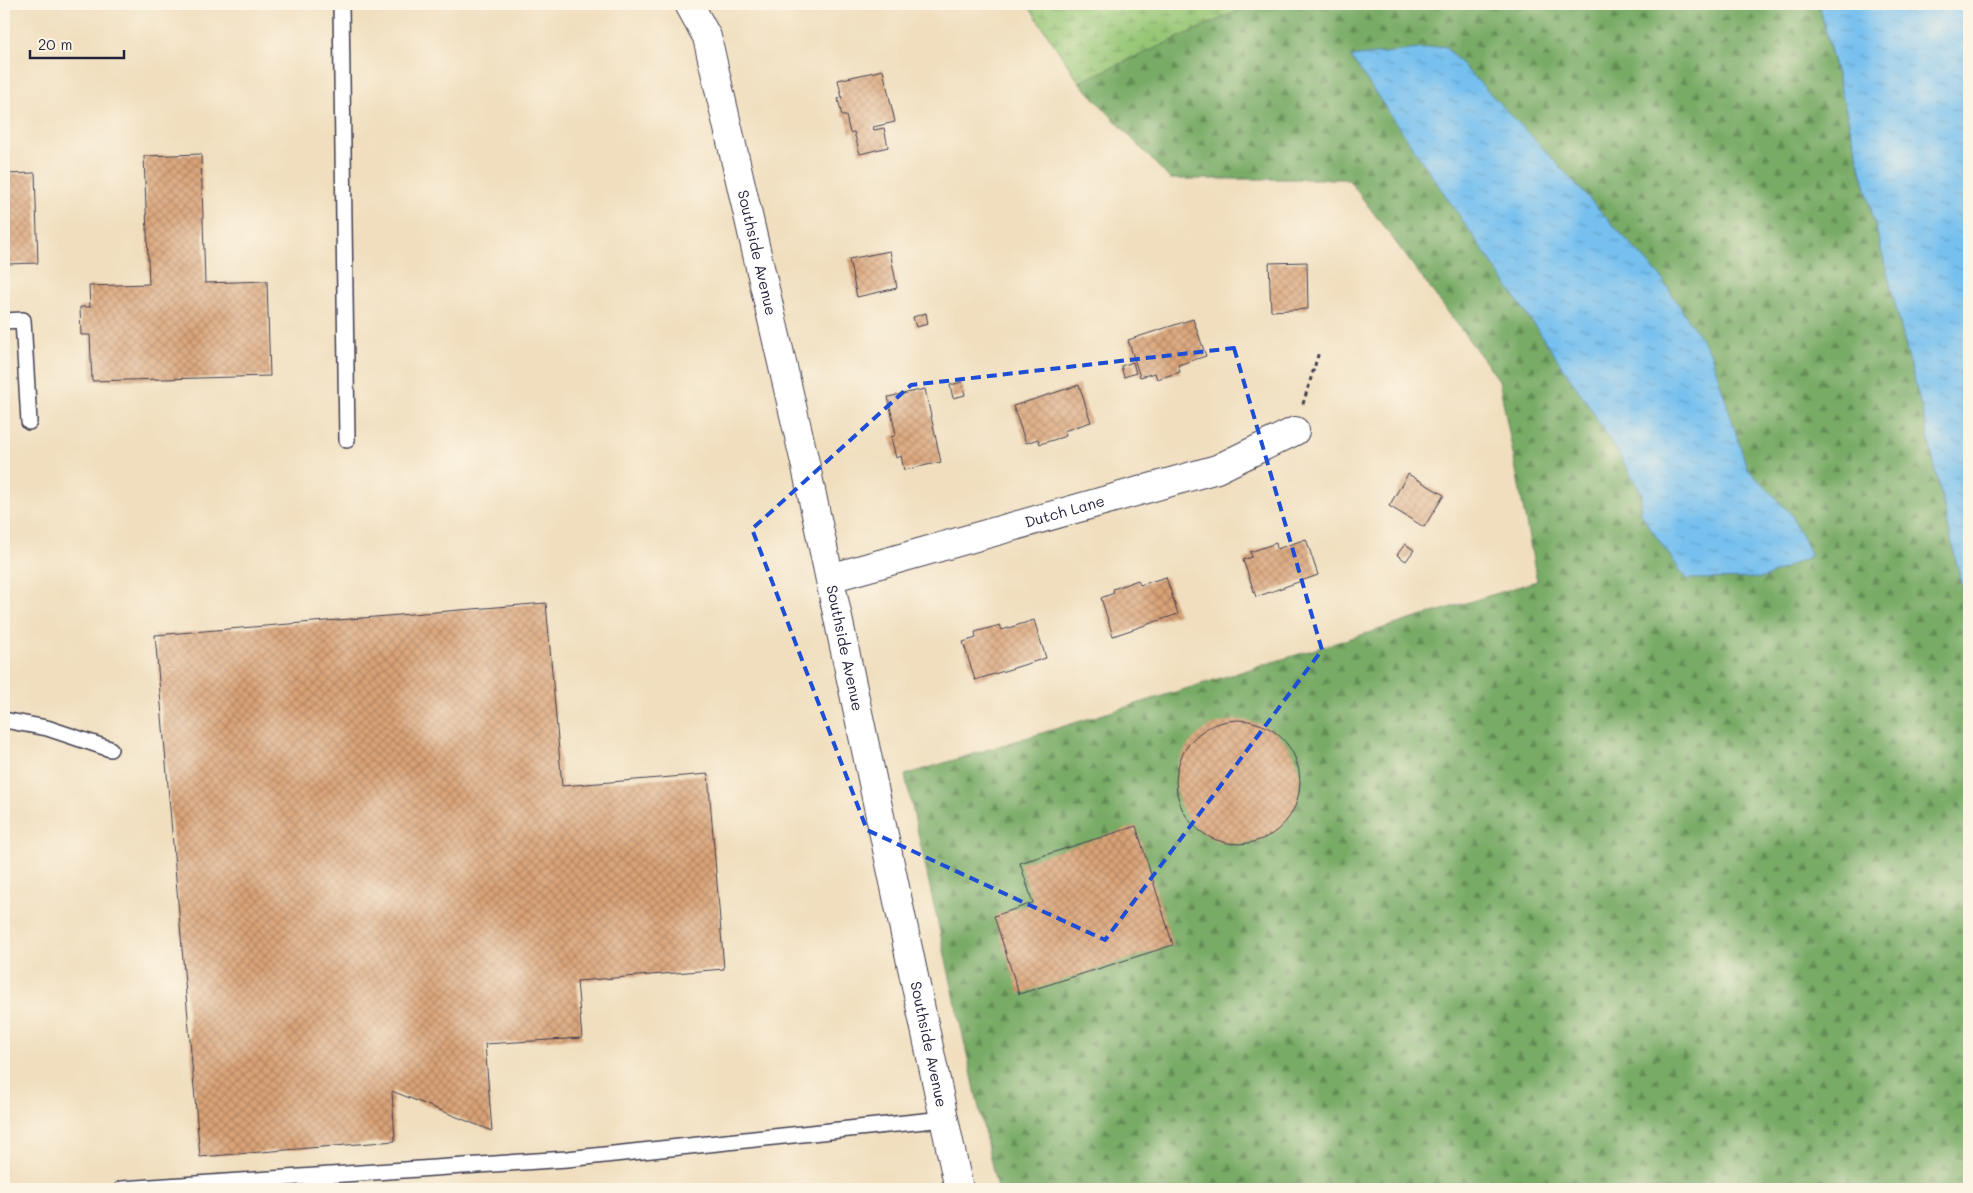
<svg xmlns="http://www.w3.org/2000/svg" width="1973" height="1193" font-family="Mali,sans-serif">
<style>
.forest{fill:url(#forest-firs);stroke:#4d6650}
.wetland{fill:url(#wetland-marsh);stroke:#5c7458}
.water{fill:url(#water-ripples);stroke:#4c7195}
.building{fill:url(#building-cross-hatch)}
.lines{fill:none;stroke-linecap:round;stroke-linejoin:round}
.service-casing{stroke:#413e4f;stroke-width:18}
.minor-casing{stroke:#413e4f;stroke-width:30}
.path{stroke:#413e4f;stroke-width:3;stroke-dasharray:4 4;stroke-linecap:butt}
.service{stroke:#fff;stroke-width:15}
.minor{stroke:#fff;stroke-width:28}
.marked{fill:none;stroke:#1d4ed8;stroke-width:4;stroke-dasharray:10 6;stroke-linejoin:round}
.labels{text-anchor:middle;stroke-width:4;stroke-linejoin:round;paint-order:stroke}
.street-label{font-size:15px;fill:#22223b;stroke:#fcf5e5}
</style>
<defs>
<pattern id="forest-firs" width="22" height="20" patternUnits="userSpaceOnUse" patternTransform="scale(1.25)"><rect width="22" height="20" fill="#78ab66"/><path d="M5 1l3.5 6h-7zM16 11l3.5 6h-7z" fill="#628b55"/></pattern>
<pattern id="wetland-marsh" width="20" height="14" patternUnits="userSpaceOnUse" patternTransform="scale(1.25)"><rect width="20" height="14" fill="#96c675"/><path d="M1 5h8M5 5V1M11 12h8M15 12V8" fill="none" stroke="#7aa061"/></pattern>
<pattern id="water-ripples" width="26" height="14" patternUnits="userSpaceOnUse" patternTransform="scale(1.25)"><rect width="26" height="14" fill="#76c0ef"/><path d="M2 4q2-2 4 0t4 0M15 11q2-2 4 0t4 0" fill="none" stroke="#609cc3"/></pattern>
<pattern id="building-cross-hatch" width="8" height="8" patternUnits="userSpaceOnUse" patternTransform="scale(1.25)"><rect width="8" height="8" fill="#daa377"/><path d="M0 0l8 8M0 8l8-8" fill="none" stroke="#b08463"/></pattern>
</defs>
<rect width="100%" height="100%" fill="#fcf5e5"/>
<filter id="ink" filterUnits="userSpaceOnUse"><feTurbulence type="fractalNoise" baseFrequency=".02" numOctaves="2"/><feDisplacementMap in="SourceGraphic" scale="10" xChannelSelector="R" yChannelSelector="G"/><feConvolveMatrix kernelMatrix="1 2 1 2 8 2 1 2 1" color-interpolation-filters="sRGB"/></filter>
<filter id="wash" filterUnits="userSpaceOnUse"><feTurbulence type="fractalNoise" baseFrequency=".0096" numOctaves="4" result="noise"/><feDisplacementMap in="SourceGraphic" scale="20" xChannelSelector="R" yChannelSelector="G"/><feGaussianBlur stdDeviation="1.12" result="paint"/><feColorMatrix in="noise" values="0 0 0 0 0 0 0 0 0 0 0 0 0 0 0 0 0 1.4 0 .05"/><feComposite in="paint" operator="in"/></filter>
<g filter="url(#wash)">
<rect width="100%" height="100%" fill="#f0debe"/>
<path class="forest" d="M1253,4h566l103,406 34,151 13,48v580h-972l-92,-414 632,-194 -38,-201 -151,-201h-178l-91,-97z"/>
<path class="wetland" d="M1043,4h210l-174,78 -49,-74z"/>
<g class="water">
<path d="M1819,4h150v605l-13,-48 -34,-151z"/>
<path d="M1444,46l94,97 122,133 51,78 36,114 44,46 20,42 -47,22 -78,1 -46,-66 2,-20 -54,-89 -237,-347z"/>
</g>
<g id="blocks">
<g class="building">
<path d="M883,70l12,52 -22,5 1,3 10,-2 4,19 -28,7 -6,-22 -4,1 -4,-17h-4l-4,-17 4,-1 -4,-18z"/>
<path d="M201,154l4,129 62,-2 3,95 -178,5 -2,-46h-9l-1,-28h10l-1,-21 60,-2 -5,-128z"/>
<path d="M35,173l3,90 -32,1 1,9h-3v-99z"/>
<path d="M890,251l7,37 -40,9 -8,-38z"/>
<path d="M1307,262l1,47 -37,2 -2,-48z"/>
<path d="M926,313l2,11 -12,3 -3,-10z"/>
<path d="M1193,319l13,37 -28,9 2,7 -23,7 -2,-6 -15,4 -12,-37z"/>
<path d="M1133,362l3,11 -12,4 -3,-11z"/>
<path d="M962,382l3,13 -12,3 -3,-13z"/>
<path d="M1079,385l12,37 -27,9 2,5 -26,8 -2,-5 -12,4 -13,-37z"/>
<path d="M925,389l16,73 -37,8 -3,-14 -5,2 -5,-21 5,-2 -8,-38z"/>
<path d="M1408,474l36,21 -20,32 -35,-21z"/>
<path d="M1306,539l12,36 -62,22 -13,-37 9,-3 -2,-5 26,-9 1,6z"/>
<path d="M1405,544l9,6 -8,11 -9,-6z"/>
<path d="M1166,577l12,37 -65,22 -12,-38 13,-5 -1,-4 25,-9 2,5z"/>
<path d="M546,603l16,183 146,-12 16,195 -147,12 5,57 -97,6 7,87 -100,-40 3,50 -195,16 -45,-522z"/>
<path d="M1034,620l12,38 -71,22 -12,-38 13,-4 -1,-6 25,-7 2,5z"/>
<circle cx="1238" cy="782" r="62"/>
<path d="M1136,826l37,119 -154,49 -25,-78 39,-13 -13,-40z"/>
</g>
</g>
</g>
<g filter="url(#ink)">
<use href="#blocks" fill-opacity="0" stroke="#413e4f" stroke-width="1"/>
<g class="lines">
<g class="service-casing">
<g id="service">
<path d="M341,4l6,436"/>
<path d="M4,321l19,-1 6,102"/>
<path d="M4,720l43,8 63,21"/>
<path d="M122,1189l445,-30 376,-40"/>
</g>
</g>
<g class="minor-casing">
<g id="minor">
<path id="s1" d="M689,4l18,33 99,430 153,722"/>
<path id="s2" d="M830,578l387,-109 78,-38"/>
</g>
</g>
<path class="path" d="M1303,404l16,-52"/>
<use href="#service" class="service"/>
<use href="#minor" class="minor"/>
</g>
</g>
<path class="marked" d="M1234,348l88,302 -217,290 -238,-110 -115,-301 159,-144z"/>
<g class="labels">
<g class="street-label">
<text dy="5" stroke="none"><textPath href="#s1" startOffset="259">Southside Avenue</textPath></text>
<text dy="5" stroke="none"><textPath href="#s2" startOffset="244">Dutch Lane</textPath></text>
<text dy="5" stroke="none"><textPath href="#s1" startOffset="664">Southside Avenue</textPath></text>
<text dy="5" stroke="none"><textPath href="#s1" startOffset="1069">Southside Avenue</textPath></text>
</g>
</g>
<rect width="1973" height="1193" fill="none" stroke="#fcf5e5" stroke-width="20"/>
<path d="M30 50v8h94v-8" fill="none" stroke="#22223b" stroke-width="2.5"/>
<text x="38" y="50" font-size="15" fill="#22223b" stroke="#fcf5e5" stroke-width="4" paint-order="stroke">20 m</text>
</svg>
